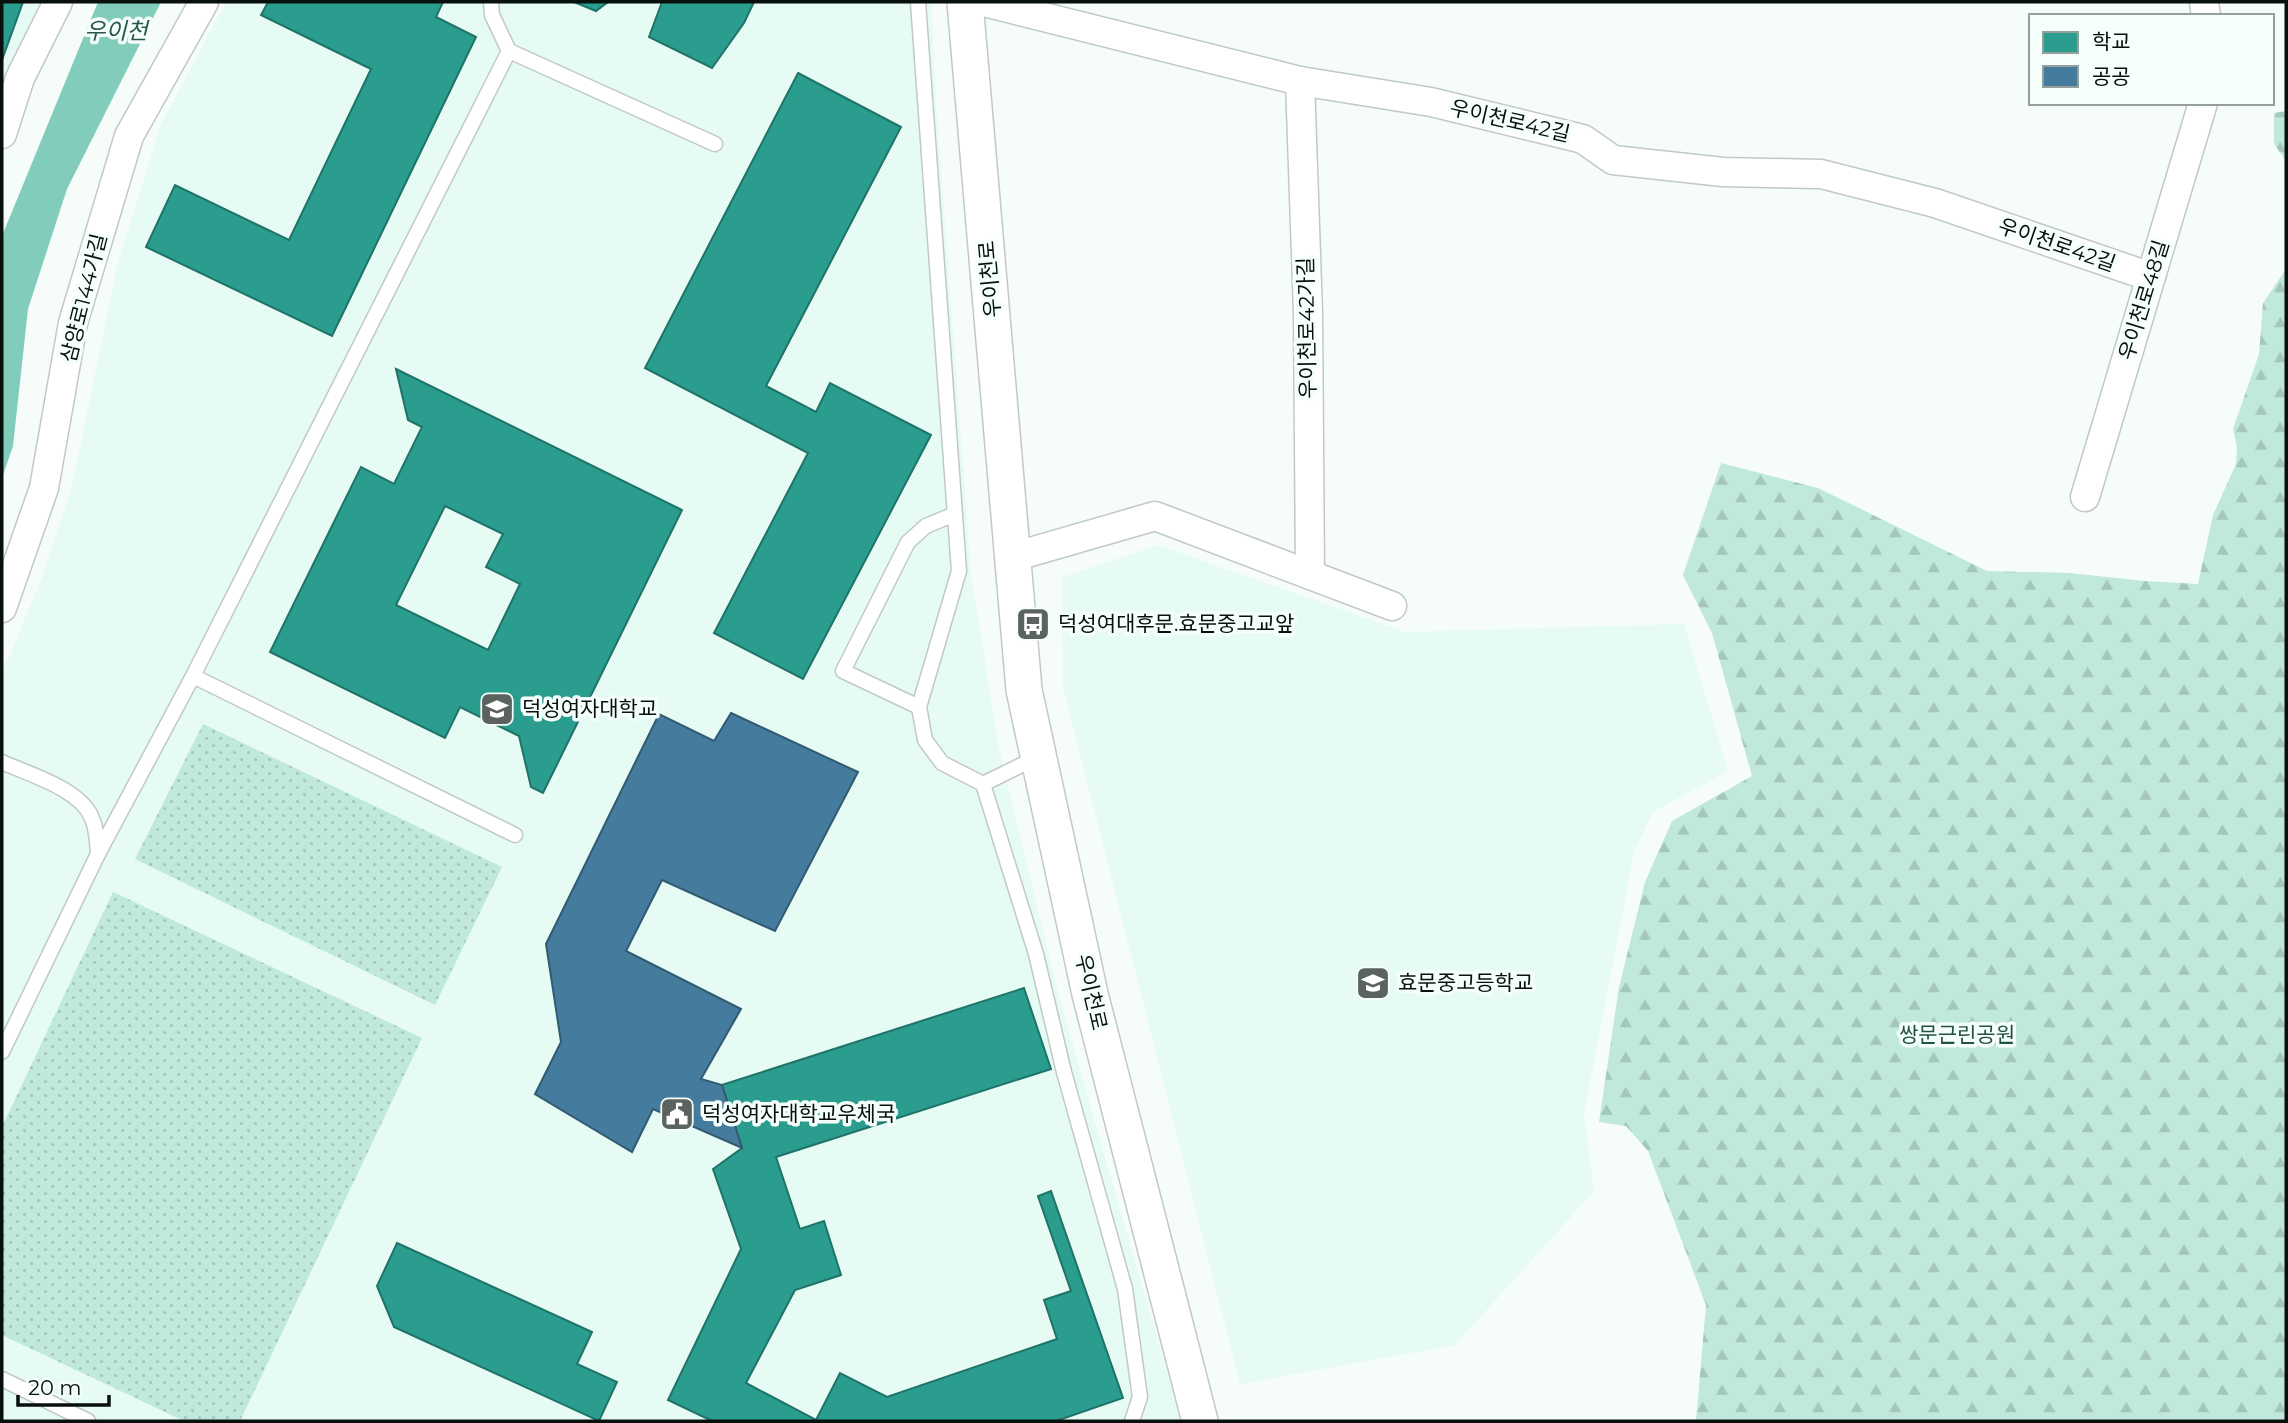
<svg xmlns="http://www.w3.org/2000/svg" width="2288" height="1423" font-family="Montserrat,'Noto Sans KR',sans-serif">
<style>
.built{fill:#e5fbf4}
.grass{fill:url(#grass-dots)}
.forest{fill:url(#forest-firs)}
.water{fill:#81ccba}
.schools{fill:#2a9d8f;stroke:#207368;stroke-width:2;fill-rule:evenodd}
.public{fill:#457b9d;stroke:#325b72;stroke-width:2}
.lines{fill:none;stroke-linecap:round;stroke-linejoin:round}
.service-casing{stroke:#c1c9c7;stroke-width:17}
.minor-casing{stroke:#c1c9c7;stroke-width:31}
.tertiary-casing{stroke:#c1c9c7;stroke-width:38}
.service{stroke:#fefffe;stroke-width:14}
.minor{stroke:#fefffe;stroke-width:28}
.tertiary{stroke:#fefffe;stroke-width:35}
.labels{text-anchor:middle;stroke-width:7;stroke-linejoin:round;paint-order:stroke}
.street-label{font-size:21px;fill:#07100d;stroke:#f4fefb}
.poi-label{font-size:21px;fill:#07100d;stroke:#f4fefb;text-anchor:start}
.park-label{font-size:21px;fill:#245145;stroke:#f4fefb}
.water-label{font-size:23px;font-style:italic;fill:#29564a;stroke:#f4fefb}
</style>
<defs>
<pattern id="grass-dots" width="8" height="8" patternUnits="userSpaceOnUse" patternTransform="scale(1.75)"><rect width="8" height="8" fill="#c0e8dd"/><path d="M2 2h.1M6 6h.1" fill="none" stroke="#a4c6bc" stroke-width="1.8" stroke-linecap="round"/></pattern>
<pattern id="forest-firs" width="22" height="20" patternUnits="userSpaceOnUse" patternTransform="scale(1.75)"><rect width="22" height="20" fill="#c0e8dd"/><path d="M5 1l3.5 6h-7zM16 11l3.5 6h-7z" fill="#a4c6bc"/></pattern>
</defs>
<rect width="100%" height="100%" fill="#f6fcfa"/>
<g class="built">
<path d="M2,2h40l-31,71 -9,29z"/>
<path d="M226,2h705l5,100 35,473 28,174 59,244 123,428h-1179v-752l8,-14 33,-80 29,-88 45,-221 44,-142z"/>
<path d="M1158,545l247,87 279,-8 44,147 -75,41 -19,40 -50,262 10,77 -139,154 -215,39 -177,-697 -1,-110z"/>
</g>
<g class="grass">
<path d="M203,724l299,143 -67,138 -300,-146z"/>
<path d="M113,892l309,146 -182,383h-56l-182,-86v-208z"/>
</g>
<g class="forest">
<path d="M2286,111v50l-12,-17v-31z"/>
<path d="M2286,269v1152h-590l10,-116 -58,-154 -22,-25 -27,-4 20,-135 26,-105 27,-61 80,-45 -40,-143 -29,-58 38,-112 97,25 169,83 82,2 76,8 53,3 15,-69 23,-51 1,-17 -4,-18 26,-75 4,-51z"/>
</g>
<path class="water" d="M98,2h63l-94,187 -39,120 -15,137 -11,32v-242z"/>
<g class="schools">
<path d="M2,2h21l-21,58z"/>
<path d="M268,2h175l-7,15 40,20 -144,299 -186,-89 29,-62 114,55 82,-171 -110,-54z"/>
<path d="M574,2h34l-12,9z"/>
<path d="M662,2h92l-10,21 -32,45 -63,-31z"/>
<path d="M798,73l103,54 -135,259 50,26 14,-29 101,52 -128,244 -89,-46 94,-180 -163,-85z"/>
<path d="M396,369l286,141 -139,283 -12,-6 -12,-51 -59,-29 -15,31 -175,-86 91,-185 33,17 28,-57 -14,-7zM445,506l58,28 -17,33 34,17 -32,66 -92,-45z"/>
<path d="M1024,988l27,81 -275,88 24,72 24,-8 17,54 -46,15 -49,93 70,37 24,-47 47,24 170,-58 -13,-39 27,-9 -33,-95 13,-5 72,207 -67,23h-344l-44,-21 73,-151 -28,-80 29,-21 -20,-63z"/>
<path d="M397,1243l195,89 -15,32 40,18 -18,39 -205,-94 -17,-41z"/>
</g>
<path class="public" d="M731,713l127,59 -83,159 -113,-51 -36,71 115,58 -40,70 21,6 20,63 -89,-39 -21,43 -97,-58 26,-52 -15,-98 113,-230 55,27z"/>
<g class="lines">
<g class="service-casing">
<g id="service">
<path d="M918,2l41,569 -40,136 6,33 17,23 41,21"/>
<path d="M509,51l206,93"/>
<path d="M193,676l322,159"/>
<path d="M919,707l-76,-36 65,-129 18,-16 29,-12"/>
<path d="M1038,757l-55,27 53,170 28,118 61,217 15,108 -8,24"/>
<path d="M2,762c26,12 76,26 89,54 6,12 6,25 7,38l-96,198"/>
<path d="M98,854l95,-178 316,-625 -17,-36 -1,-13"/>
<path d="M2,1379l86,42"/>
</g>
</g>
<g class="minor-casing">
<g id="minor">
<path d="M984,2l316,79 131,21 152,37 30,21 110,12 98,2 114,29 216,74"/>
<path d="M2204,2l2,14"/>
<path d="M1300,81l8,232 2,262"/>
<path d="M2,134l18,-56 38,-76"/>
<path d="M2085,497l118,-394"/>
<path d="M1013,557l142,-41 237,90"/>
<path d="M2,608l42,-120 29,-165 56,-187 75,-134"/>
</g>
</g>
<g class="tertiary-casing">
<path id="tertiary" d="M965,2l59,688 66,304 110,427"/>
</g>
<use href="#service" class="service"/>
<use href="#minor" class="minor"/>
<use href="#tertiary" class="tertiary"/>
</g>
<defs>
<g id="bus-square" transform="scale(1.75)"><rect x="-9" y="-9" width="18" height="18" rx="4" fill="#5b6360" stroke="#f4fefb"/><path d="M-5-6H5V4H4V6H2V4H-2V6H-4V4H-5ZM-3.5-4V0h7V-4ZM-3.5 1.2v1.5H-2V1.2ZM2 1.2v1.5H3.5V1.2Z" fill="#fff"/></g>
<g id="university-square" transform="scale(1.75)"><rect x="-9" y="-9" width="18" height="18" rx="4" fill="#5b6360" stroke="#f4fefb"/><path d="M0-5L7-2L0 1L-7-2ZM-4 1L0 2.5L4 1V4Q0 6-4 4Z" fill="#fff"/></g>
<g id="school-square" transform="scale(1.75)"><rect x="-9" y="-9" width="18" height="18" rx="4" fill="#5b6360" stroke="#f4fefb"/><path d="M0-5L7-2L0 1L-7-2ZM-4 1L0 2.5L4 1V4Q0 6-4 4Z" fill="#fff"/></g>
<g id="civic-square" transform="scale(1.75)"><rect x="-9" y="-9" width="18" height="18" rx="4" fill="#5b6360" stroke="#f4fefb"/><path d="M-.6-6.5H3V-4.5H.6V-3L4-1V1h2V6H-6V1h2V-1L-.6-3ZM-1.2 2.5V6h2.4V2.5Z" fill="#fff"/></g>
</defs>
<g fill-rule="evenodd">
<use href="#bus-square" x="1033" y="624"/>
<use href="#university-square" x="497" y="709"/>
<use href="#school-square" x="1373" y="983"/>
<use href="#civic-square" x="677" y="1114"/>
</g>
<g class="labels">
<g class="street-label">
<text transform="translate(1510 121) rotate(13)" y="7">우이천로42길</text>
<text transform="translate(2057 245) rotate(19)" y="7">우이천로42길</text>
<text transform="translate(990 279) rotate(-95)" y="7">우이천로</text>
<text transform="translate(84 298) rotate(-76)" y="7">삼양로144가길</text>
<text transform="translate(2144 300) rotate(-73)" y="7">우이천로48길</text>
<text transform="translate(1307 328) rotate(-91)" y="7">우이천로42가길</text>
<text transform="translate(1091 992) rotate(77)" y="7">우이천로</text>
</g>
<g class="poi-label">
<text x="1058" y="631">덕성여대후문.효문중고교앞</text>
<text x="522" y="716">덕성여자대학교</text>
<text x="1398" y="990">효문중고등학교</text>
<text x="702" y="1121">덕성여자대학교우체국</text>
</g>
<g class="park-label">
<text x="1957" y="1042">쌍문근린공원</text>
</g>
<g class="water-label">
<text x="116" y="39">우이천</text>
</g>
</g>
<rect width="2288" height="1423" fill="none" stroke="#07100d" stroke-width="7"/>
<rect x="2029" y="14" width="245" height="91" fill="#f4fefb" stroke="#959f9c" stroke-width="2"/>
<rect x="2043" y="32" width="35" height="21" fill="#2a9d8f" stroke="#959f9c" stroke-width="2"/>
<text x="2092" y="49" font-size="21" fill="#07100d">학교</text>
<rect x="2043" y="66" width="35" height="21" fill="#457b9d" stroke="#959f9c" stroke-width="2"/>
<text x="2092" y="84" font-size="21" fill="#07100d">공공</text>
<path d="M18 1395v10h91v-10" fill="none" stroke="#07100d" stroke-width="3.5"/>
<text x="28" y="1395" font-size="21" fill="#07100d" stroke="#f4fefb" stroke-width="5" paint-order="stroke">20 m</text>
</svg>
